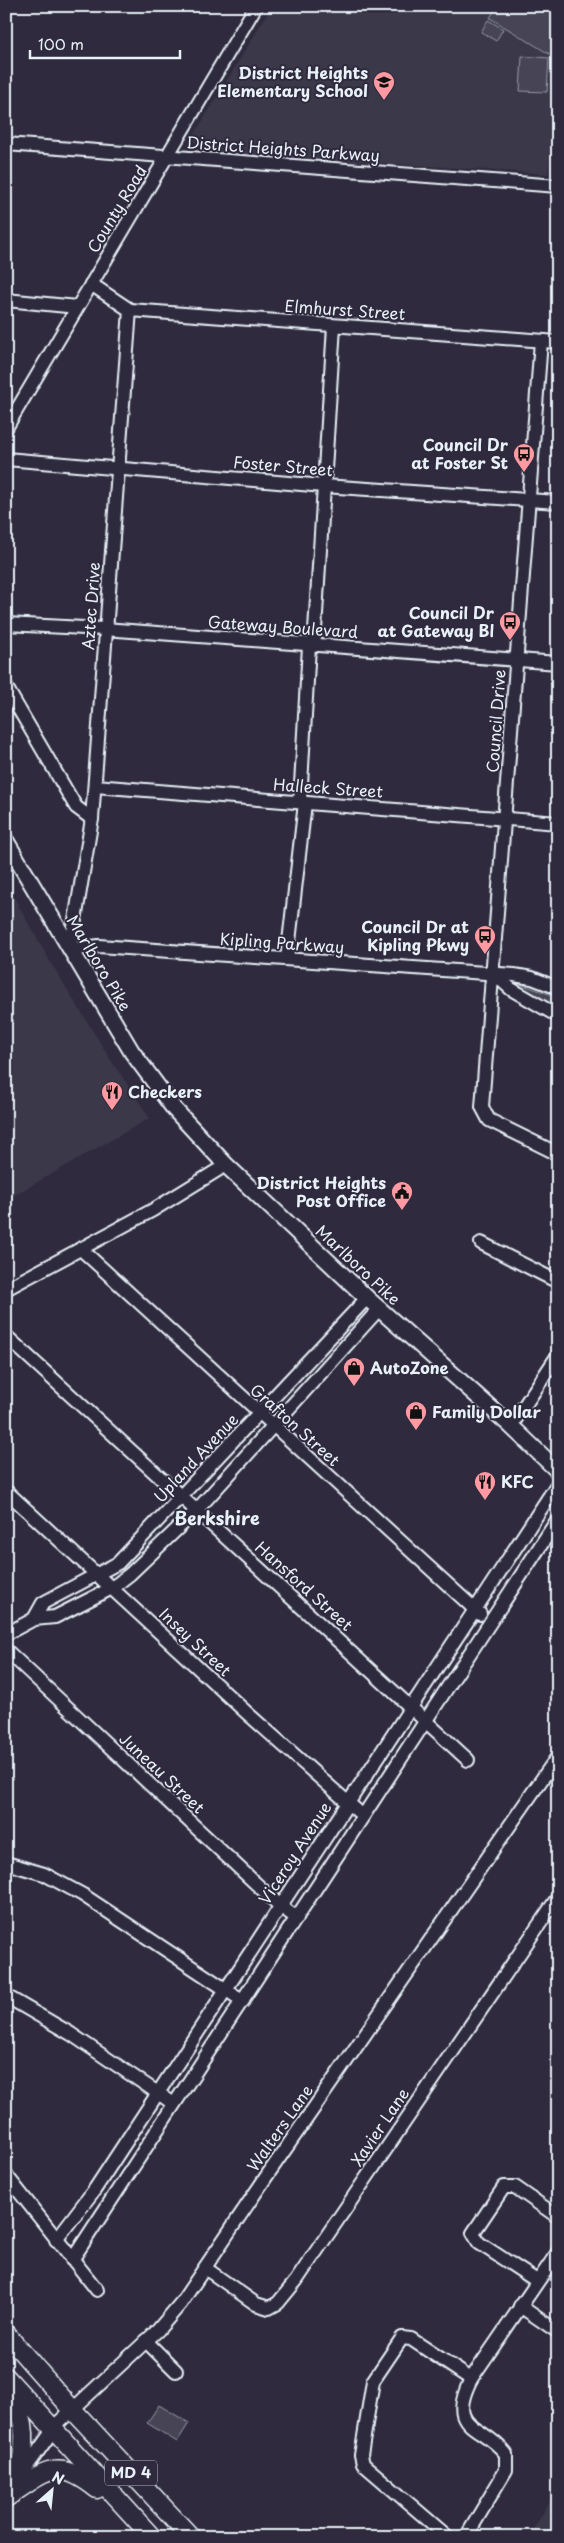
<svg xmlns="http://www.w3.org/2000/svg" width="564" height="2543" font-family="'Playpen Sans',sans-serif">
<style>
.built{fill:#3b3749}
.green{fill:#464455;stroke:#979aa6}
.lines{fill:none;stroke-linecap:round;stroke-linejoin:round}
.minor-casing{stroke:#e8f1f8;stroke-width:16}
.major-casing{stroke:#e8f1f8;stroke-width:19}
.highway-casing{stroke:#e8f1f8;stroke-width:21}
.minor{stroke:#2f2a3d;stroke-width:12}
.major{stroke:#2f2a3d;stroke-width:15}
.highway{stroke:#2f2a3d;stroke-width:18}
.labels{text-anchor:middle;stroke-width:4;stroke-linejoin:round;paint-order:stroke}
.shield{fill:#2f2a3d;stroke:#b0b5c0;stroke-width:1}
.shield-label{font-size:15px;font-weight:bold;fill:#e8f1f8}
.poi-label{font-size:16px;font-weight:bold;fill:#e8f1f8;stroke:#2f2a3d;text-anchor:end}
.street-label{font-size:16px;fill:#e8f1f8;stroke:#2f2a3d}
.neighbourhood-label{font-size:18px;font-weight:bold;fill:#e8f1f8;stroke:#2f2a3d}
</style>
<rect width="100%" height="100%" fill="#2f2a3d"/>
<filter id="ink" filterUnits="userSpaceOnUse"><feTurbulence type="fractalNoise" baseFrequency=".02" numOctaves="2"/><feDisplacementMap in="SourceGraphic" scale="10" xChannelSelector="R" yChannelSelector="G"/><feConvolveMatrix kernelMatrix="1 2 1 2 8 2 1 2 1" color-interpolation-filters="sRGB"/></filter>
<g filter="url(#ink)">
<g class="built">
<path d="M272,6h286v58l-10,110 -348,-23 -8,-13z"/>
<path d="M6,883l45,80 60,97 39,58 -144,82z"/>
<path d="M558,2487v50h-30l3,-4z"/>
</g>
<g class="green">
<path d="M497,6h53l8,5v33l-7,11 -61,-37z"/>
<path d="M488,20l15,9 -7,12 -15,-9z"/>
<path d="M522,56l27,2 -2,34 -27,-1z"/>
<path d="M517,983l41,14v16l-44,-28z"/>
<path d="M159,2405l30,18 -12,19 -30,-19z"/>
</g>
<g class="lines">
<g class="minor-casing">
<g id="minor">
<path d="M6,144l552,42"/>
<path d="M91,284l39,26 -38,509 -22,131 29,-4 415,29 18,3 26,10"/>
<path d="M6,300l71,7"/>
<path d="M130,310l428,32"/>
<path d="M541,341l-59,766 7,13 69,34"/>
<path d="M6,428l250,-422"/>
<path d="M6,459l318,27 234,16"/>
<path d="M6,624l98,5 454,34"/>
<path d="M314,646l20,-320"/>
<path d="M6,687l70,120 16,12"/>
<path d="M95,786l463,37"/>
<path d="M300,802l9,-156"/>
<path d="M287,959l18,-156"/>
<path d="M493,973l18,16 47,27"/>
<path d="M481,1243l77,39"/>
<path d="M82,1250l398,364"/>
<path d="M6,1289l147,-79 73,-45"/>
<path d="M6,1336l462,424"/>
<path d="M511,1426l47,-71"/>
<path d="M6,1491l241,222 116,103"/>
<path d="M34,1619l9,-16 75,-40 249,-265"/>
<path d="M6,1634l28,-15 21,-2 57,-29 18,-14 66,-63 183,-202"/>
<path d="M6,1650l274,256 17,12"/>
<path d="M6,1863l38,11 39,21 160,106"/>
<path d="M6,1996l65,38 103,70"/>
<path d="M6,2175l91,115"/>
<path d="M56,2240l39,-51 463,-706"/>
<path d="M72,2260l486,-741"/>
<path d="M205,2268l51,36 13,4 9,-5 18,-22 262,-384"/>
<path d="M537,2281l-58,-38 -6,-10 31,-46h11l43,30"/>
<path d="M520,2306l38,26"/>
<path d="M146,2341l30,30"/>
<path d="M471,2379l87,-127"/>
<path d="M21,2475l37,-52 100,-93 23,-27 85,-126 292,-421"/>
<path d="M448,2537l-85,-73 -2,-9 12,-74 29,-43 9,1 60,40c-26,52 11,44 35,75v16l-40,67"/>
</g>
</g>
<g class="major-casing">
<path id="major" d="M6,841l126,211 43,58 51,55 141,133 144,128 47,45"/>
</g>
<g class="highway-casing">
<g id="highway">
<path d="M6,2334l66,75 119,128"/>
<path d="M6,2377l146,160"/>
<path d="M10,2393c20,33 15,51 8,87"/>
<path d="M6,2498c39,-26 50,-42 91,-9"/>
</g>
</g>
<use href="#minor" class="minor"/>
<use href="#major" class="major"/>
<use href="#highway" class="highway"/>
</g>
</g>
<defs>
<g id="school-pin" transform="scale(1.125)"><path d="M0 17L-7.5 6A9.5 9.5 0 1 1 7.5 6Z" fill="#ff9aa2" stroke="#2f2a3d"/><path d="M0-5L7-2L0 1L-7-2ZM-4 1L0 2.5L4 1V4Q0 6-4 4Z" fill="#111"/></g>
<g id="bus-pin" transform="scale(1.125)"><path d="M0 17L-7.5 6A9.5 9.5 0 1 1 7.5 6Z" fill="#ff9aa2" stroke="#2f2a3d"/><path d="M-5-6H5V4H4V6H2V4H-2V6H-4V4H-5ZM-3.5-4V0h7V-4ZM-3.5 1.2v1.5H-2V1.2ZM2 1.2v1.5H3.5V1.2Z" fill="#111"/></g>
<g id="restaurant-pin" transform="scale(1.125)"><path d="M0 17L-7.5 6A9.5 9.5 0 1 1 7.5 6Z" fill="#ff9aa2" stroke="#2f2a3d"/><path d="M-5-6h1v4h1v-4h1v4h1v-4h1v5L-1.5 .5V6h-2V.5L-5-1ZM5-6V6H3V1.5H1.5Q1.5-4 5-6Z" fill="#111"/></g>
<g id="civic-pin" transform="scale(1.125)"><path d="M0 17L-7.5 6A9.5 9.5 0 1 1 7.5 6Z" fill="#ff9aa2" stroke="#2f2a3d"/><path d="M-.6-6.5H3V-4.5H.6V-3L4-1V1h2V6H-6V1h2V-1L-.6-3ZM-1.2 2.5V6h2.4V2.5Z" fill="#111"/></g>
<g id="shop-pin" transform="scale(1.125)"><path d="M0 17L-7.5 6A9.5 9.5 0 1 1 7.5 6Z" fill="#ff9aa2" stroke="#2f2a3d"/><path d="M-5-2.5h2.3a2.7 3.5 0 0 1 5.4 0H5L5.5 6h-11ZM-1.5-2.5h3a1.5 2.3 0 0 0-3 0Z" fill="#111"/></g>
</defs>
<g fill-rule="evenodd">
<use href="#school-pin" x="384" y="82"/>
<use href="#bus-pin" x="524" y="454"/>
<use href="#bus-pin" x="510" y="622"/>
<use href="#bus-pin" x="485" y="936"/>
<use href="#restaurant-pin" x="112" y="1092"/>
<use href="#civic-pin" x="402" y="1192"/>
<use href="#shop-pin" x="354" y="1368"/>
<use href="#shop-pin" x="416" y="1412"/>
<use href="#restaurant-pin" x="485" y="1482"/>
</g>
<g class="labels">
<rect class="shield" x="105" y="2460.5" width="52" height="25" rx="4"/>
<g class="shield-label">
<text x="131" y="2478">MD 4</text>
</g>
<g class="poi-label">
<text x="368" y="79">District Heights<tspan x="368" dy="18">Elementary School</tspan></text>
<text x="508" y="451">Council Dr<tspan x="508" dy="18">at Foster St</tspan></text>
<text x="494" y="619">Council Dr<tspan x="494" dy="18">at Gateway Bl</tspan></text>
<text x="469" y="933">Council Dr at<tspan x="469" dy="18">Kipling Pkwy</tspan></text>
<text x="128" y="1098" text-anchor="start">Checkers</text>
<text x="386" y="1189">District Heights<tspan x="386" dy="18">Post Office</tspan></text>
<text x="370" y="1374" text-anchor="start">AutoZone</text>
<text x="432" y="1418" text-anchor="start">Family Dollar</text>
<text x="501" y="1488" text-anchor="start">KFC</text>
</g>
<g class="street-label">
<text transform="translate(283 149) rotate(4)" y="6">District Heights Parkway</text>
<text transform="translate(117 209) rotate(-59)" y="6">County Road</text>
<text transform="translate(345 310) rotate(4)" y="6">Elmhurst Street</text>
<text transform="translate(283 466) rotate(5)" y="6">Foster Street</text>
<text transform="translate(91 606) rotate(-86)" y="6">Aztec Drive</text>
<text transform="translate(283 627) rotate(4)" y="6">Gateway Boulevard</text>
<text transform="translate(496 721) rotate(-86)" y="6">Council Drive</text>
<text transform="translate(328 788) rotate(4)" y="6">Halleck Street</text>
<text transform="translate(282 943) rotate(4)" y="6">Kipling Parkway</text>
<text transform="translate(99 963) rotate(59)" y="6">Marlboro Pike</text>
<text transform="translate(358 1265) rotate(43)" y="6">Marlboro Pike</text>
<text transform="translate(295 1425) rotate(42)" y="6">Grafton Street</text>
<text transform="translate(196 1458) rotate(-47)" y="6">Upland Avenue</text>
<text transform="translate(304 1586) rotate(42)" y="6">Hansford Street</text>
<text transform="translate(195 1642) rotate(43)" y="6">Insey Street</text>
<text transform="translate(162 1773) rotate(43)" y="6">Juneau Street</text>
<text transform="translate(295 1853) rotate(-57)" y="6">Viceroy Avenue</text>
<text transform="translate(380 2127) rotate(-56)" y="6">Xavier Lane</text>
<text transform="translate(280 2128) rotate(-55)" y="6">Walters Lane</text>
</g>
<g class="neighbourhood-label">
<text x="217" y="1525">Berkshire</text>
</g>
</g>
<rect width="564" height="2543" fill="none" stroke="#2f2a3d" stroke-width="25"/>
<rect x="12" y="12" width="539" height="2518" fill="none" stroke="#e8f1f8" stroke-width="2" filter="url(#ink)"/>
<g transform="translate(52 2490) rotate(27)" stroke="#2f2a3d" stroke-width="4" paint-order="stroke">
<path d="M0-4L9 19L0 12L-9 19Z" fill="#e8f1f8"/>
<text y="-8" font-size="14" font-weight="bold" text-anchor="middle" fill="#e8f1f8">N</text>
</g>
<path d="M30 50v8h150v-8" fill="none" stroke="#e8f1f8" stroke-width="2.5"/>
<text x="38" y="50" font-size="15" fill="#e8f1f8" stroke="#2f2a3d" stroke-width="4" paint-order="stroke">100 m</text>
</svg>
